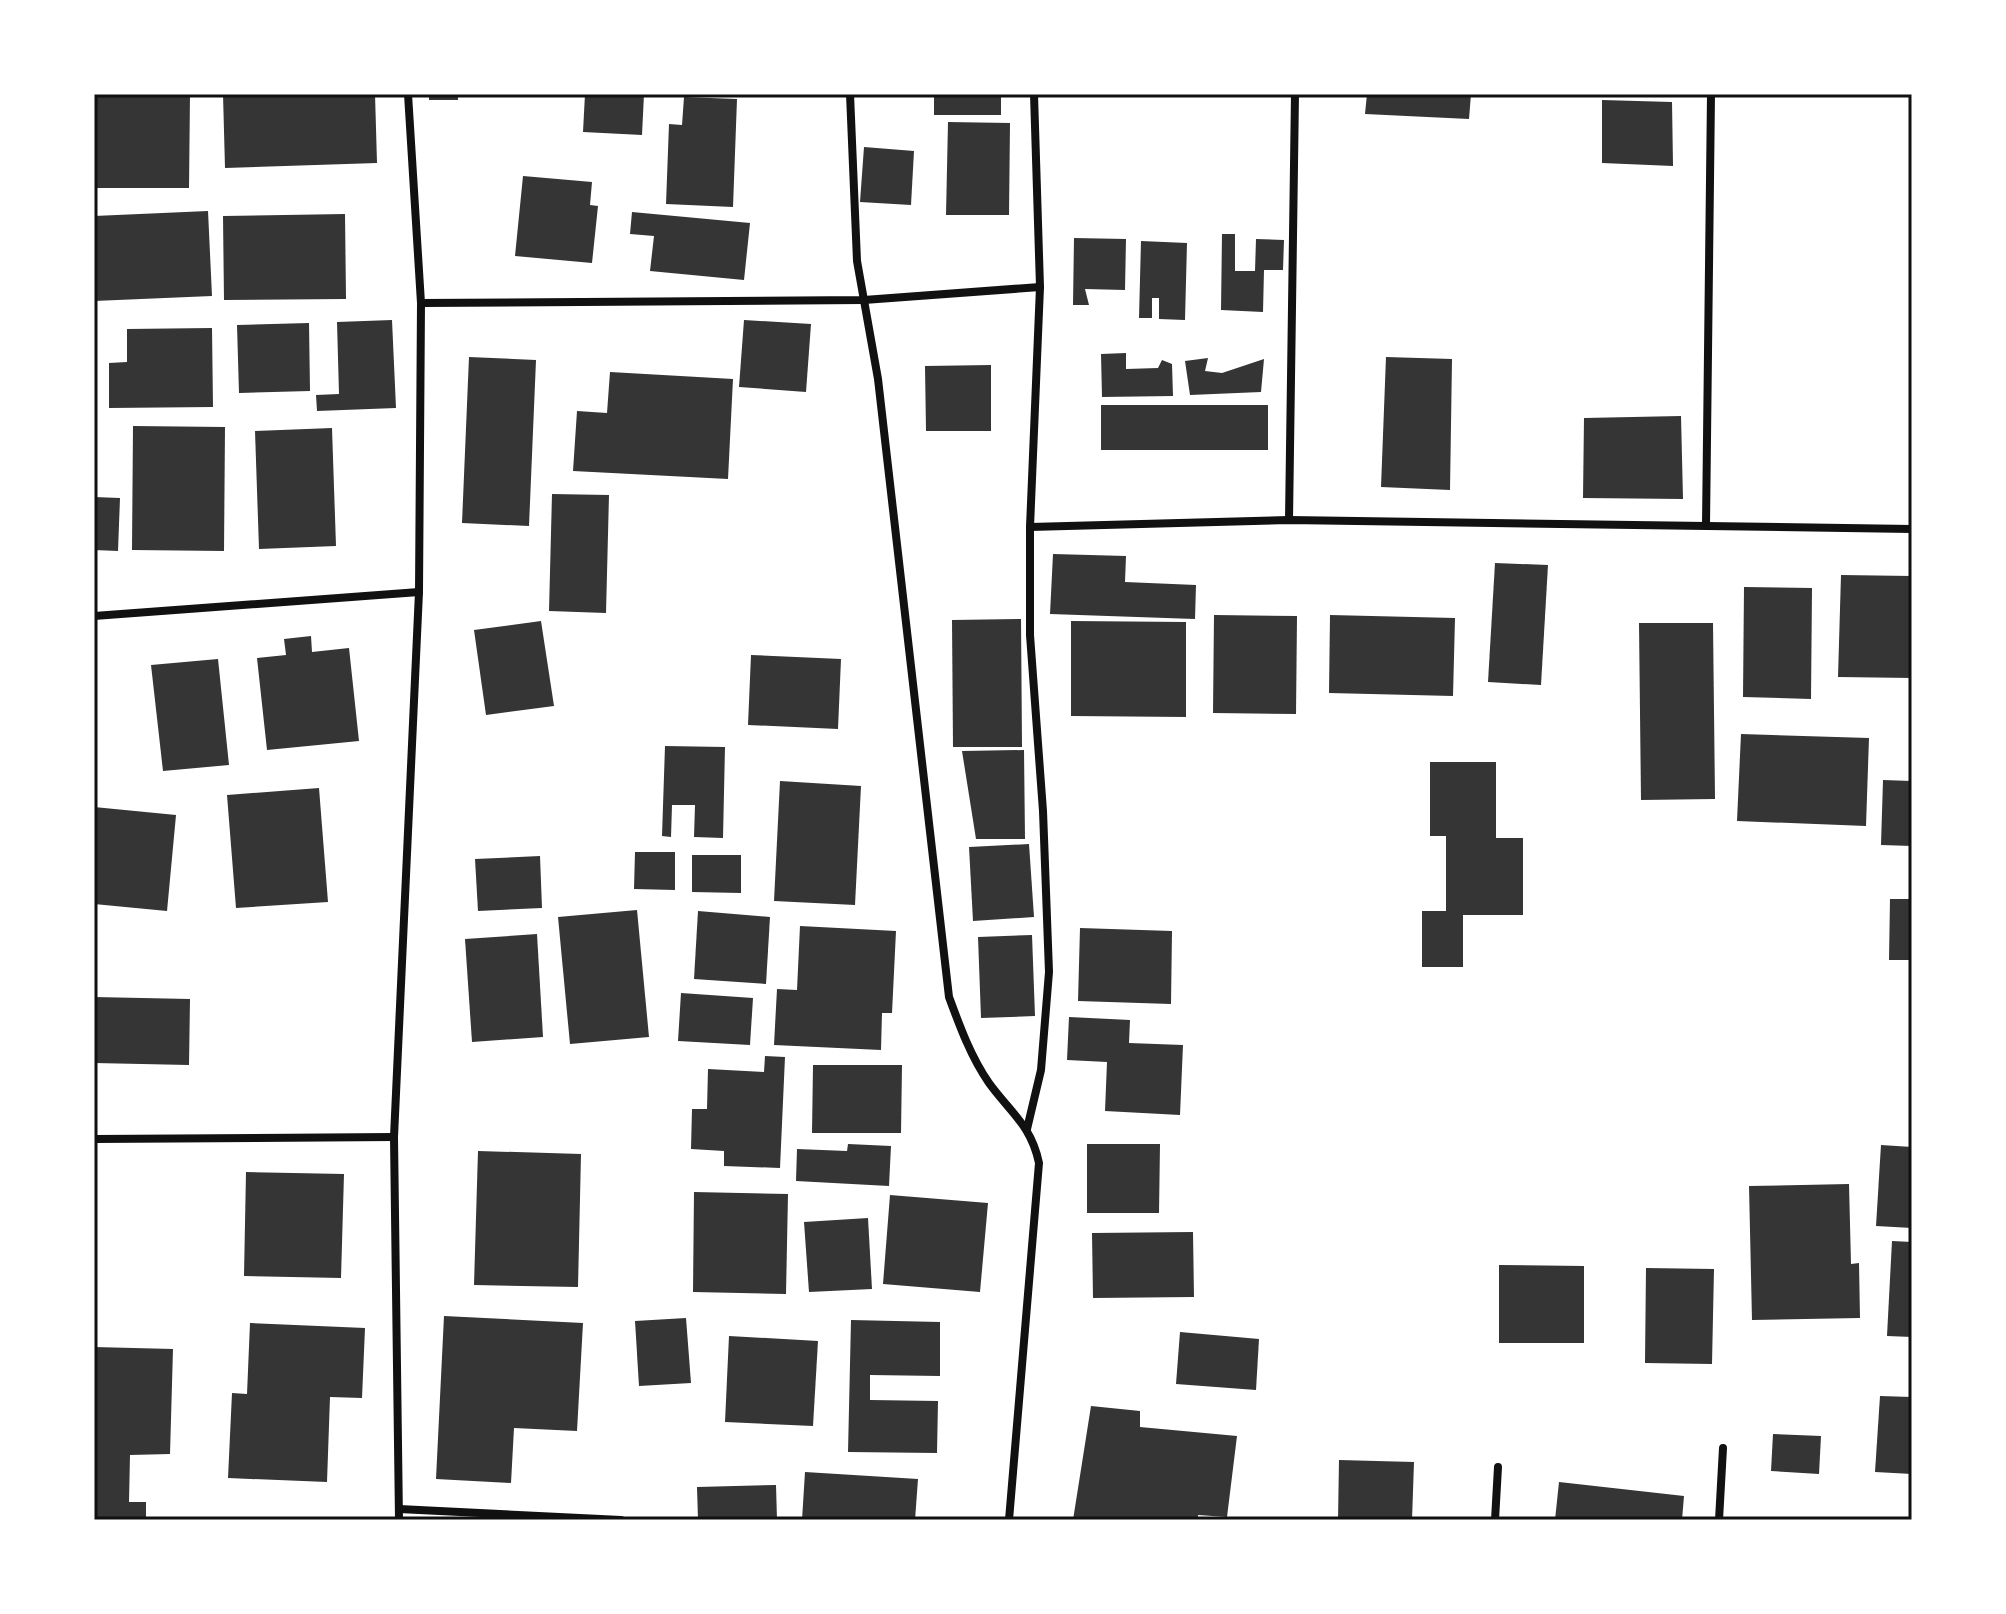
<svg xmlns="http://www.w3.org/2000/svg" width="2006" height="1614" font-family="Jost,sans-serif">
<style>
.building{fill:#353535}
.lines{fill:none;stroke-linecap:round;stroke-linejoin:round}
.minor{stroke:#111;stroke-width:8}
.neatline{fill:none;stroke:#111;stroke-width:3}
</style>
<rect width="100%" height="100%" fill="#fff"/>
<g class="building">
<path d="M94,94h96l-1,94h-95z"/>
<path d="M223,94h152l2,69 -152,5z"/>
<rect x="429" y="94" width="29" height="6"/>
<path d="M585,94h59l-2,41 -59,-3z"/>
<rect x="934" y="94" width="67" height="21"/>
<path d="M1367,94h104l-2,25 -104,-5z"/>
<path d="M684,97l53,2 -4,108 -67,-3 3,-80 13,1z"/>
<path d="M1602,100l70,2 1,64 -71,-3z"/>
<path d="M948,122l62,1 -1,92h-63z"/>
<path d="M864,147l50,4 -3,54 -51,-3z"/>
<path d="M523,176l69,6 -2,23 8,1 -6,57 -77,-7z"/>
<path d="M208,211l4,85 -118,5v-85z"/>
<path d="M632,212l118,11 -6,57 -94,-9 4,-35 -24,-2z"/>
<path d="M345,214l1,85 -122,1 -1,-84z"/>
<path d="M1222,234h13v37h20l1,-32 28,1 -1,30h-19l-1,42 -42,-2z"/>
<path d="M1074,238l52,1 -1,51 -40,-1 4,16h-16z"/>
<path d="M1141,241l46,2 -2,77 -26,-1v-21h-7v20h-13z"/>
<path d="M392,320l4,88 -79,3 -1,-16 23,-1 -2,-72z"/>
<path d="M744,320l67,4 -5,68 -67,-5z"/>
<path d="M309,323l1,68 -71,2 -2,-68z"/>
<path d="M212,328l1,79 -104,1v-45l18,-1v-33z"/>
<path d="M1126,353v16l32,-1 4,-8 10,4 1,32 -71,1 -1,-43z"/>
<path d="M469,357l67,3 -7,166 -67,-3z"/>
<path d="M1386,357l66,2 -2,131 -69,-3z"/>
<path d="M1208,358l-3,13 17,2 42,-14 -3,33 -71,3 -5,-34z"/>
<path d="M991,365v66h-65l-1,-65z"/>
<path d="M610,372l123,7 -5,100 -155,-8 4,-60 30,2z"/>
<rect x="1101" y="405" width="167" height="45"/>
<path d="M1681,416l2,83 -100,-1 1,-80z"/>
<path d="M133,426l92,1 -1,124 -92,-1z"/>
<path d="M332,428l4,118 -77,3 -4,-118z"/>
<path d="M552,494l57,1 -3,118 -57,-2z"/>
<path d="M94,497l26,1 -2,53 -24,-1z"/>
<path d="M1053,554l73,2 -1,26 71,3 -1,34 -145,-5z"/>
<path d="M1495,563l53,2 -7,120 -53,-3z"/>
<path d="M1841,575l71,1v102l-74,-1z"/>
<path d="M1744,587l68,1 -1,111 -68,-2z"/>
<path d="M1214,615l83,1 -1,98 -83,-1z"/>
<path d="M1330,615l125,3 -2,78 -124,-3z"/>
<path d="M1021,619l1,128h-69l-1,-127z"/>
<path d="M541,621l13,85 -68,9 -12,-85z"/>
<path d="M1071,621l115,1v95l-115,-1z"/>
<path d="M1639,623h74l2,176 -74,1z"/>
<path d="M311,636l1,16 37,-4 10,93 -92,9 -10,-92 29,-3 -2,-16z"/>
<path d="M751,655l90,4 -3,70 -90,-4z"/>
<path d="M218,659l11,106 -66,6 -12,-106z"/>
<path d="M1741,734l128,4 -3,88 -129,-5z"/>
<path d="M665,746l60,1 -2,91 -29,-1 1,-32h-23l-1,32 -9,-1z"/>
<path d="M1024,750l1,89h-49l-14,-88z"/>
<path d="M1430,762h66v76h27v77h-60v52h-41v-56h24v-75h-16z"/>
<path d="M1883,780l29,1v65l-31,-1z"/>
<path d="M780,781l81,5 -6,119 -81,-4z"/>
<path d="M319,788l9,114 -92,6 -9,-113z"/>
<path d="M94,807l82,8 -9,96 -73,-7z"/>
<path d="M1029,844l5,73 -61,4 -4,-74z"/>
<path d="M635,852h40v38l-41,-1z"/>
<path d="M692,855h49v38l-49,-1z"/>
<path d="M540,856l2,52 -64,3 -3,-52z"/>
<path d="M1890,899h22v61h-23z"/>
<path d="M637,910l12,127 -79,7 -12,-127z"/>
<path d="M698,911l72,6 -4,67 -72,-5z"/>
<path d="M800,926l96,5 -4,82h-10l-1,37 -107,-5 3,-56 20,1z"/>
<path d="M1080,928l92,3 -1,73 -93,-3z"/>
<path d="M537,934l6,103 -71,5 -7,-103z"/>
<path d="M1032,935l3,81 -54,2 -3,-81z"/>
<path d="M681,993l72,5 -3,47 -72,-4z"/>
<path d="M94,997l96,2 -1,66 -95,-2z"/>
<path d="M1069,1017l61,3 -1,23 54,2 -3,70 -75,-4 2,-49 -40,-2z"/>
<path d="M765,1056l20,1 -5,111 -56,-2v-15l-33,-2 1,-40h15l1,-40 56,3z"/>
<path d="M813,1065h89l-1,68h-89z"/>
<path d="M848,1144l43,2 -2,40 -93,-5 1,-32 50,2z"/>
<path d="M1087,1144h73l-1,69h-72z"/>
<path d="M1881,1145l31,2v81l-36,-2z"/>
<path d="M478,1151l103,3 -3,133 -104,-2z"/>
<path d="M246,1172l98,2 -3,104 -97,-2z"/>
<path d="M1849,1184l2,80 8,-1 1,55 -108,2 -3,-134z"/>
<path d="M694,1192l94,2 -2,100 -93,-2z"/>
<path d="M890,1195l98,8 -8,89 -97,-8z"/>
<path d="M868,1218l4,71 -63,3 -5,-70z"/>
<path d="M1193,1232l1,65 -101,1 -1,-65z"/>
<path d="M1892,1241l20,1v95l-25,-1z"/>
<path d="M1499,1265l85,1v77h-85z"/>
<path d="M1646,1268l68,1 -2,95 -67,-1z"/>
<path d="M444,1316l139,7 -6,108 -63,-3 -3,55 -75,-4z"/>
<path d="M686,1318l5,65 -52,3 -4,-65z"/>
<path d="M851,1320l89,2v54l-70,-1v25l68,1 -1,52 -89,-1z"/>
<path d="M250,1323l115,5 -3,70 -32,-1 -3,85 -99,-4 4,-85 15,1z"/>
<path d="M1180,1332l79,7 -3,51 -80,-6z"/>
<path d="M729,1336l89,5 -5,85 -88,-4z"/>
<path d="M94,1347l79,2 -3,105 -40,1 -1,47h17v18h-52z"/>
<path d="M1880,1396l32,1v77l-37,-2z"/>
<path d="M1091,1406l49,5v16l97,9 -10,81 -29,-2v5h-125z"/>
<path d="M1773,1434l48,2 -2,38 -48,-3z"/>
<path d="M1339,1460l75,2 -2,58h-74z"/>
<path d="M805,1472l113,7 -3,41h-113z"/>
<path d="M1559,1482l125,14 -2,24h-127z"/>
<path d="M776,1485l1,35h-79l-1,-33z"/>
<rect x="231" y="1517" width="111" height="3"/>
</g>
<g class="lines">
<g class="minor">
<path d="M408,94l13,209"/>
<path d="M850,94l7,167 21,118 71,618c11,30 22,60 40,86 21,29 42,42 50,80l-30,357"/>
<path d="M1289,520l6,-426"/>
<path d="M1706,525l5,-431"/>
<path d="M1030,527l259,-7 623,9"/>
<path d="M94,616l325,-24"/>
<path d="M1027,1129l14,-59 8,-98 -6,-161 -13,-176v-108l10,-240 -6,-193"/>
<path d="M94,1139l300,-2"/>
<path d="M399,1509l222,11"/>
<path d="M399,1520l-5,-383 25,-545 2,-289 443,-3 176,-13"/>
<path d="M1495,1520l3,-53"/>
<path d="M1719,1520l4,-72"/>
</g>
</g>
<rect width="2006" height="1614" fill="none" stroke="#ffffff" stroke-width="192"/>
<rect x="96" y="96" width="1814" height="1422" class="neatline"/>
</svg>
